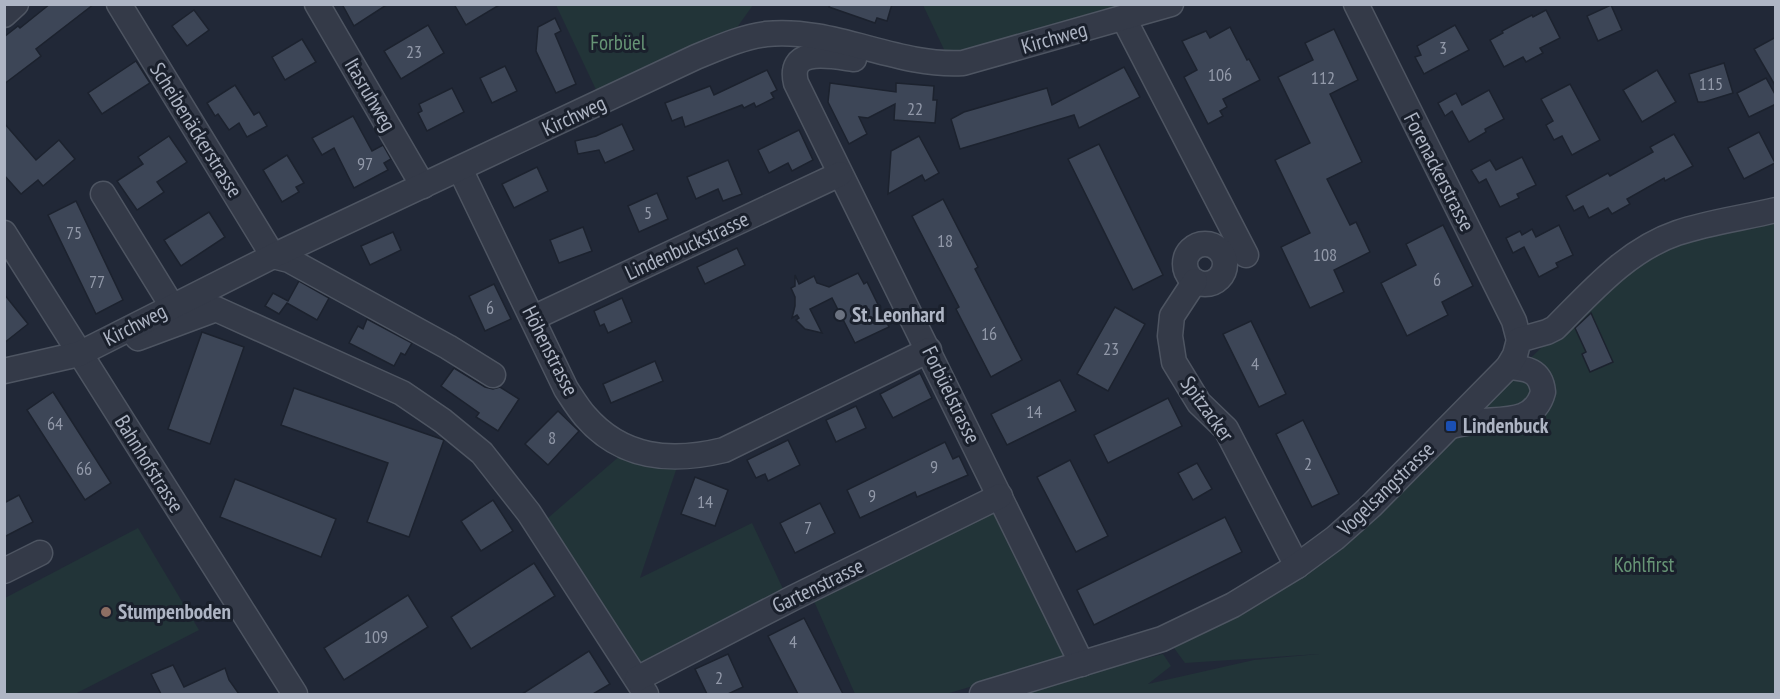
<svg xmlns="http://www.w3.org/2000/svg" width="1780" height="699" font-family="'PT Sans Narrow',sans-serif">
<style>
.green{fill:#223438}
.building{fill:#3d4657;stroke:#1c222e;stroke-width:1.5}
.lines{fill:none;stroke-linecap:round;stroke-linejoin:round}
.minor-casing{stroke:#4e5562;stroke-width:27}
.minor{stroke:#343a48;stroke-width:24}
.worship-dot{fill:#6b7280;stroke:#1a202c;stroke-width:2}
.transit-dot{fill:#1a4fb4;stroke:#1a202c;stroke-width:2}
.education-dot{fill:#8d6e63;stroke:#1a202c;stroke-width:2}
.labels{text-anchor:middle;stroke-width:6;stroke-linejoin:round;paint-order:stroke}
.number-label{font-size:18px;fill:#9299a9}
.street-label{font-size:21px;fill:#aeb5c4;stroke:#1a202c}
.park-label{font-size:21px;fill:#669475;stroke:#1a202c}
.poi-label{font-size:21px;font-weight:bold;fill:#aeb5c4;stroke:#1a202c;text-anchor:start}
</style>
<rect width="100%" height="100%" fill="#212837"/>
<g class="green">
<path d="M556,5h197l-20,28 -134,63z"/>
<path d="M923,5h229l-203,55z"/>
<path d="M1775,218v476h-766l154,-40 8,12 -23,18 106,-24 65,-6 -134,9 -11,-15 149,-88 290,-282 59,-36z"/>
<path d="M622,454l55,13 -37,111 112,-55 32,68 -145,80 -98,-147z"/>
<path d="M997,507l75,150 -126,37h-91l-42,-95z"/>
<path d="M138,528l61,102 -124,64h-70v-96z"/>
</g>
<g class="building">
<path d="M50,4h44l-58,45 5,7 -37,28v-47l14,-11 2,2z"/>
<path d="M342,4h46l-34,22z"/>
<path d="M454,4h47l-35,21z"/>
<path d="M830,4h62l-5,17 -10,-3 -2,5 -46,-16z"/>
<path d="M1611,5l11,25 -24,11 -11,-25z"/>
<path d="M194,10l15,20 -22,16 -15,-20z"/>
<path d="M1546,10l14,28 -20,10 3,5 -17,9 -3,-5 -19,10 -14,-27 13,-7 -1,-2 30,-16 1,2z"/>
<path d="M555,18l6,13 -6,3 21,50 -20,9 -20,-42 2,-24z"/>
<path d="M428,25l16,28 -43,26 -17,-28z"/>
<path d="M1455,25l14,25 -45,24 -9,-17 6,-2 -4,-9z"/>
<path d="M1230,27l17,33 2,-1 11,21 -37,19 4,8 -7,4 3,5 -15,8 -24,-47 13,-7 -15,-29 24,-10 4,7z"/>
<path d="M1334,29l24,51 -28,14 32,68 -35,17 23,46 6,-3 14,30 -36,18 10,22 -34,16 -29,-61 29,-14 -35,-73 35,-17 -32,-66 35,-17 -8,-17z"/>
<path d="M1776,37v50l-22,-38z"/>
<path d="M302,39l14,23 -31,18 -13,-23z"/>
<path d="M136,61l14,22 -48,31 -14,-21z"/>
<path d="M1724,63l9,30 -29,9h-6l-9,-28z"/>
<path d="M505,66l12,25 -25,12 -12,-25z"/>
<path d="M1124,67l16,30 -61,31 -5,-13 -114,34 -9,-30 13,-7 83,-24 5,17z"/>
<path d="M767,70l10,20 -6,3 3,5 -18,9 -2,-4 -10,5 -2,-3 -57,22 -3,-10 -10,4 -7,-18 45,-17 4,9z"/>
<path d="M1657,70l19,32 -34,20 -19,-32z"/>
<path d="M1766,78l10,18v8l-27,13 -12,-24z"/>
<path d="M830,83l66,9v-9l38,3 -1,14h4l-2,23 -41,-3 1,-16 -27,14 -9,-1 8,17 -18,10 -21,-42z"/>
<path d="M1570,84l30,56 -28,15 -10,-19 -8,4 -8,-15 7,-4 -12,-22z"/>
<path d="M235,85l19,30 5,-3 8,14 -20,11 -8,-14 -10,7 -11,-16 -3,2 -8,-13z"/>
<path d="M452,88l12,24 -37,19 -9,-18 4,-2 -3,-7z"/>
<path d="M1489,90l15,29 -19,10 1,3 -17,10 -17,-31 -7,5 -7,-13 18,-10 6,12z"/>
<path d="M353,116l19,35 11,-6 8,14 -7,4 4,7 -34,18 -20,-40 -12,7 -10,-17z"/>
<path d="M4,123l32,37 23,-20 16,19 -32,27 -5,-6 -17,14 -17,-19z"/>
<path d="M622,124l12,26 -29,13 -6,-13 -21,4 -3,-13 21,-5z"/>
<path d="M799,130l14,30 -21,11 -4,-8 -19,10 -11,-23z"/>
<path d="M1759,132l16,31 -31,16 -16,-31z"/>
<path d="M1674,134l19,32 -28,15 -1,-3 -37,21 3,5 -18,10 -4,-6 -19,10 -6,-12 -9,5 -8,-15 42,-23 2,3 43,-24 -3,-5z"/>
<path d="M169,136l18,26 -30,20 7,10 -27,18 -20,-29 26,-17 -5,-7z"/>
<path d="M919,136l20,37 -14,8 -3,-6 -34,19 3,-43z"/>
<path d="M1099,144l64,131 -30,15 -65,-131z"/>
<path d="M287,155l17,28 -8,4 3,5 -17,10 -19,-32z"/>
<path d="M1522,157l14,28 -19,9 2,4 -19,9 -14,-28 -7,4 -8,-13 19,-10 6,10z"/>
<path d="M728,160l14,34 -19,7 -5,-12 -22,10 -9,-22z"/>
<path d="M537,167l11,24 -34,17 -12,-24z"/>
<path d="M657,193l11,26 -29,13 -11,-26z"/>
<path d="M943,199l35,68 -3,2 47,91 -31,17 -35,-68 3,-2 -47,-91z"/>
<path d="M76,201l47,99 -27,14 -48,-99z"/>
<path d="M209,212l16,25 -44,29 -17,-26z"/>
<path d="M1443,225l30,61 -31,16 6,13 -41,21 -26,-53 35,-18 -10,-21z"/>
<path d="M1559,225l14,30 -17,8 2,4 -19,10 -15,-30 -11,6 -7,-15 14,-7 2,4 10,-6 4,8z"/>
<path d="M583,227l9,24 -33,12 -9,-23z"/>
<path d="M393,232l8,18 -31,15 -9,-19z"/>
<path d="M737,248l8,17 -40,19 -8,-17z"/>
<path d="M858,273l6,11 3,-2 22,45 -34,16 -23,-45 -22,11 12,24 -17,-4 -9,-9 3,-2 -2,-3 -5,3 3,-12v-9l-4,-9 4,-2v-11l4,9 15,-8 3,7 12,4z"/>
<path d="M299,281l30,17 -12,22 -30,-17 -8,11 -14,-8 8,-13 15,8z"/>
<path d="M494,284l17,35 -26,12 -16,-35z"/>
<path d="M4,294l24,30 -24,19z"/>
<path d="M622,298l10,24 -24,11 -4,-9 -4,2 -6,-15z"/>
<path d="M1115,307l30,17 -37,67 -31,-17z"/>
<path d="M1591,313l22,49 -23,10 -8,-18 4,-2 -11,-24z"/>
<path d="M367,319l45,24 -7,12 -4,-2 -7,13 -45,-23 9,-17 5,3z"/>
<path d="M1251,321l35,73 -27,13 -36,-73z"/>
<path d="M202,332l42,15 -34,97 -42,-15z"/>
<path d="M655,361l8,20 -52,22 -8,-19z"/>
<path d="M454,368l31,19 8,2 7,-2 19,12 -21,32 -22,-14 3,-4 -38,-27z"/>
<path d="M920,373l12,25 -39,20 -13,-24z"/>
<path d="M1060,380l16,31 -69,34 -16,-31z"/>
<path d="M294,388l150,52 -35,97 -42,-15 21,-59 -107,-38z"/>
<path d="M53,392l58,91 -26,17 -58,-90z"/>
<path d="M1168,398l14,28 -74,37 -14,-28z"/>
<path d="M856,406l10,22 -30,14 -10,-22z"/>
<path d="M558,411l21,20 -31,34 -23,-21z"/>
<path d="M1303,420l36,74 -27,13 -36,-73z"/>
<path d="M788,440l12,25 -32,16 -3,-7 -9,4 -9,-18z"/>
<path d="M945,442l8,17 6,-3 9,19 -51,22 -2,-5 -55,26 -13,-28z"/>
<path d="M1070,460l38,76 -32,16 -39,-75z"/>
<path d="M1197,463l15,26 -19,11 -15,-27z"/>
<path d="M695,477l33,13 -13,36 -34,-12z"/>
<path d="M235,479l101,40 -15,38 -101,-40z"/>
<path d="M19,495l14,27 -29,15v-34z"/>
<path d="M493,500l20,31 -32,20 -20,-30z"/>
<path d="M820,503l15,30 -40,20 -15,-30z"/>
<path d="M1225,517l17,35 -148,73 -17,-35z"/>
<path d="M534,563l21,33 -84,53 -20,-32z"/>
<path d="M408,595l20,32 -84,53 -20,-32z"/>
<path d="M804,618l15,29 24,47h-45l-30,-58z"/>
<path d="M589,651l21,33 -17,10h-71z"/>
<path d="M728,654l15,33 -15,7h-21l-12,-25z"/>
<path d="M173,665l11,22 41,-19 4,12 10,14h-78l-10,-20z"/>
</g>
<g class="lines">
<g class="minor-casing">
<g id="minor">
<path d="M119,4l154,252 16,4 159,87 45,28"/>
<path d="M317,4l106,182"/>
<path d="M1356,4l158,317 5,19"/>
<path d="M4,15l12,-11"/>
<path d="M1124,19l122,236"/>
<path d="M854,59c-23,-3 -67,-13 -58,24l286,581"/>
<path d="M460,169l106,220c6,9 12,19 19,27 37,43 86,47 139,34l205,-100"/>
<path d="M103,194l69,112"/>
<path d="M4,233l291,461"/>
<circle cx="1205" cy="264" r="20"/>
<path d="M1195,281l-23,35 -2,20 4,26 25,41 27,26 71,137"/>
<path d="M533,318l307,-144"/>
<path d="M137,337l1,1 78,-29 186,84 41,28 39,32 47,60 117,181"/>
<path d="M4,371l75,-17 194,-98 423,-199c22,-9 46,-20 70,-23 67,-7 130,33 197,29l208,-59"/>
<path d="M1451,426c9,-2 19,-4 28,-5 26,-2 56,2 64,-29 -2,-22 -17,-24 -35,-25"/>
<path d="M4,571l36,-18"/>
<path d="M637,679l156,-81 207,-102"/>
<path d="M982,694l180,-55 71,-34 64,-39 38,-28 36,-32 137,-139 7,-12 4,-15 28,-8 8,-4c36,-36 72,-78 122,-95 32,-11 66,-15 99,-23"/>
</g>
</g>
<use href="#minor" class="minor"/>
</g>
<circle class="worship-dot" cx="840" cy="315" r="6"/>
<rect class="transit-dot" x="1445" y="420" width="12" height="12" rx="3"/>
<circle class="education-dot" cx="106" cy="612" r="6"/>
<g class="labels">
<g class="number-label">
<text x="1443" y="54">3</text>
<text x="414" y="58">23</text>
<text x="1220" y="81">106</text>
<text x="1323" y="84">112</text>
<text x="1711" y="90">115</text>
<text x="915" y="115">22</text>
<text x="365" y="170">97</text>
<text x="648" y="219">5</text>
<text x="74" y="239">75</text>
<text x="945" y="247">18</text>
<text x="1325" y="261">108</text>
<text x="1437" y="286">6</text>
<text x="97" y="288">77</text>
<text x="490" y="314">6</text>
<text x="989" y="340">16</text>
<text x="1111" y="355">23</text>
<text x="1255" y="370">4</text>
<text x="1034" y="418">14</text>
<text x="55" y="430">64</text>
<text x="552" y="444">8</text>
<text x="1308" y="470">2</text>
<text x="934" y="473">9</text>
<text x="84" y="475">66</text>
<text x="872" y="502">9</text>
<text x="705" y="508">14</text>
<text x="808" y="534">7</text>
<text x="376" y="643">109</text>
<text x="793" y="648">4</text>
<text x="719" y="684">2</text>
</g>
<g class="street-label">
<text transform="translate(1054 38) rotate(-16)" y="7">Kirchweg</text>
<text transform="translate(370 95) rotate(60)" y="7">Itasruhweg</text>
<text transform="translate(574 116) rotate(-25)" y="7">Kirchweg</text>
<text transform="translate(196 130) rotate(58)" y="7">Scheibenäckerstrasse</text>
<text transform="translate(1439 172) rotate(63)" y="7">Forenackerstrasse</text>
<text transform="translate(687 246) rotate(-25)" y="7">Lindenbuckstrasse</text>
<text transform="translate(135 325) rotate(-27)" y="7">Kirchweg</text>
<text transform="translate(550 351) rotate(63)" y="7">Höhenstrasse</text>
<text transform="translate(951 395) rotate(64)" y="7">Forbüelstrasse</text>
<text transform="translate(1207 409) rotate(54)" y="7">Spitzacker</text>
<text transform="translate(149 464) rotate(58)" y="7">Bahnhofstrasse</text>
<text transform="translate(1386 489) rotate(-44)" y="7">Vogelsangstrasse</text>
<text transform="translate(818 586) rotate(-26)" y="7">Gartenstrasse</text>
</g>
<g class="park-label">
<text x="618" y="50">Forbüel</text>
<text x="1644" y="572">Kohlfirst</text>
</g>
<g class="poi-label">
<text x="852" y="322">St. Leonhard</text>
<text x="1463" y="433">Lindenbuck</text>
<text x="118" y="619">Stumpenboden</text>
</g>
</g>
<rect width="1780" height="699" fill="none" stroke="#aeb5c4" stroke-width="12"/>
</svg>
